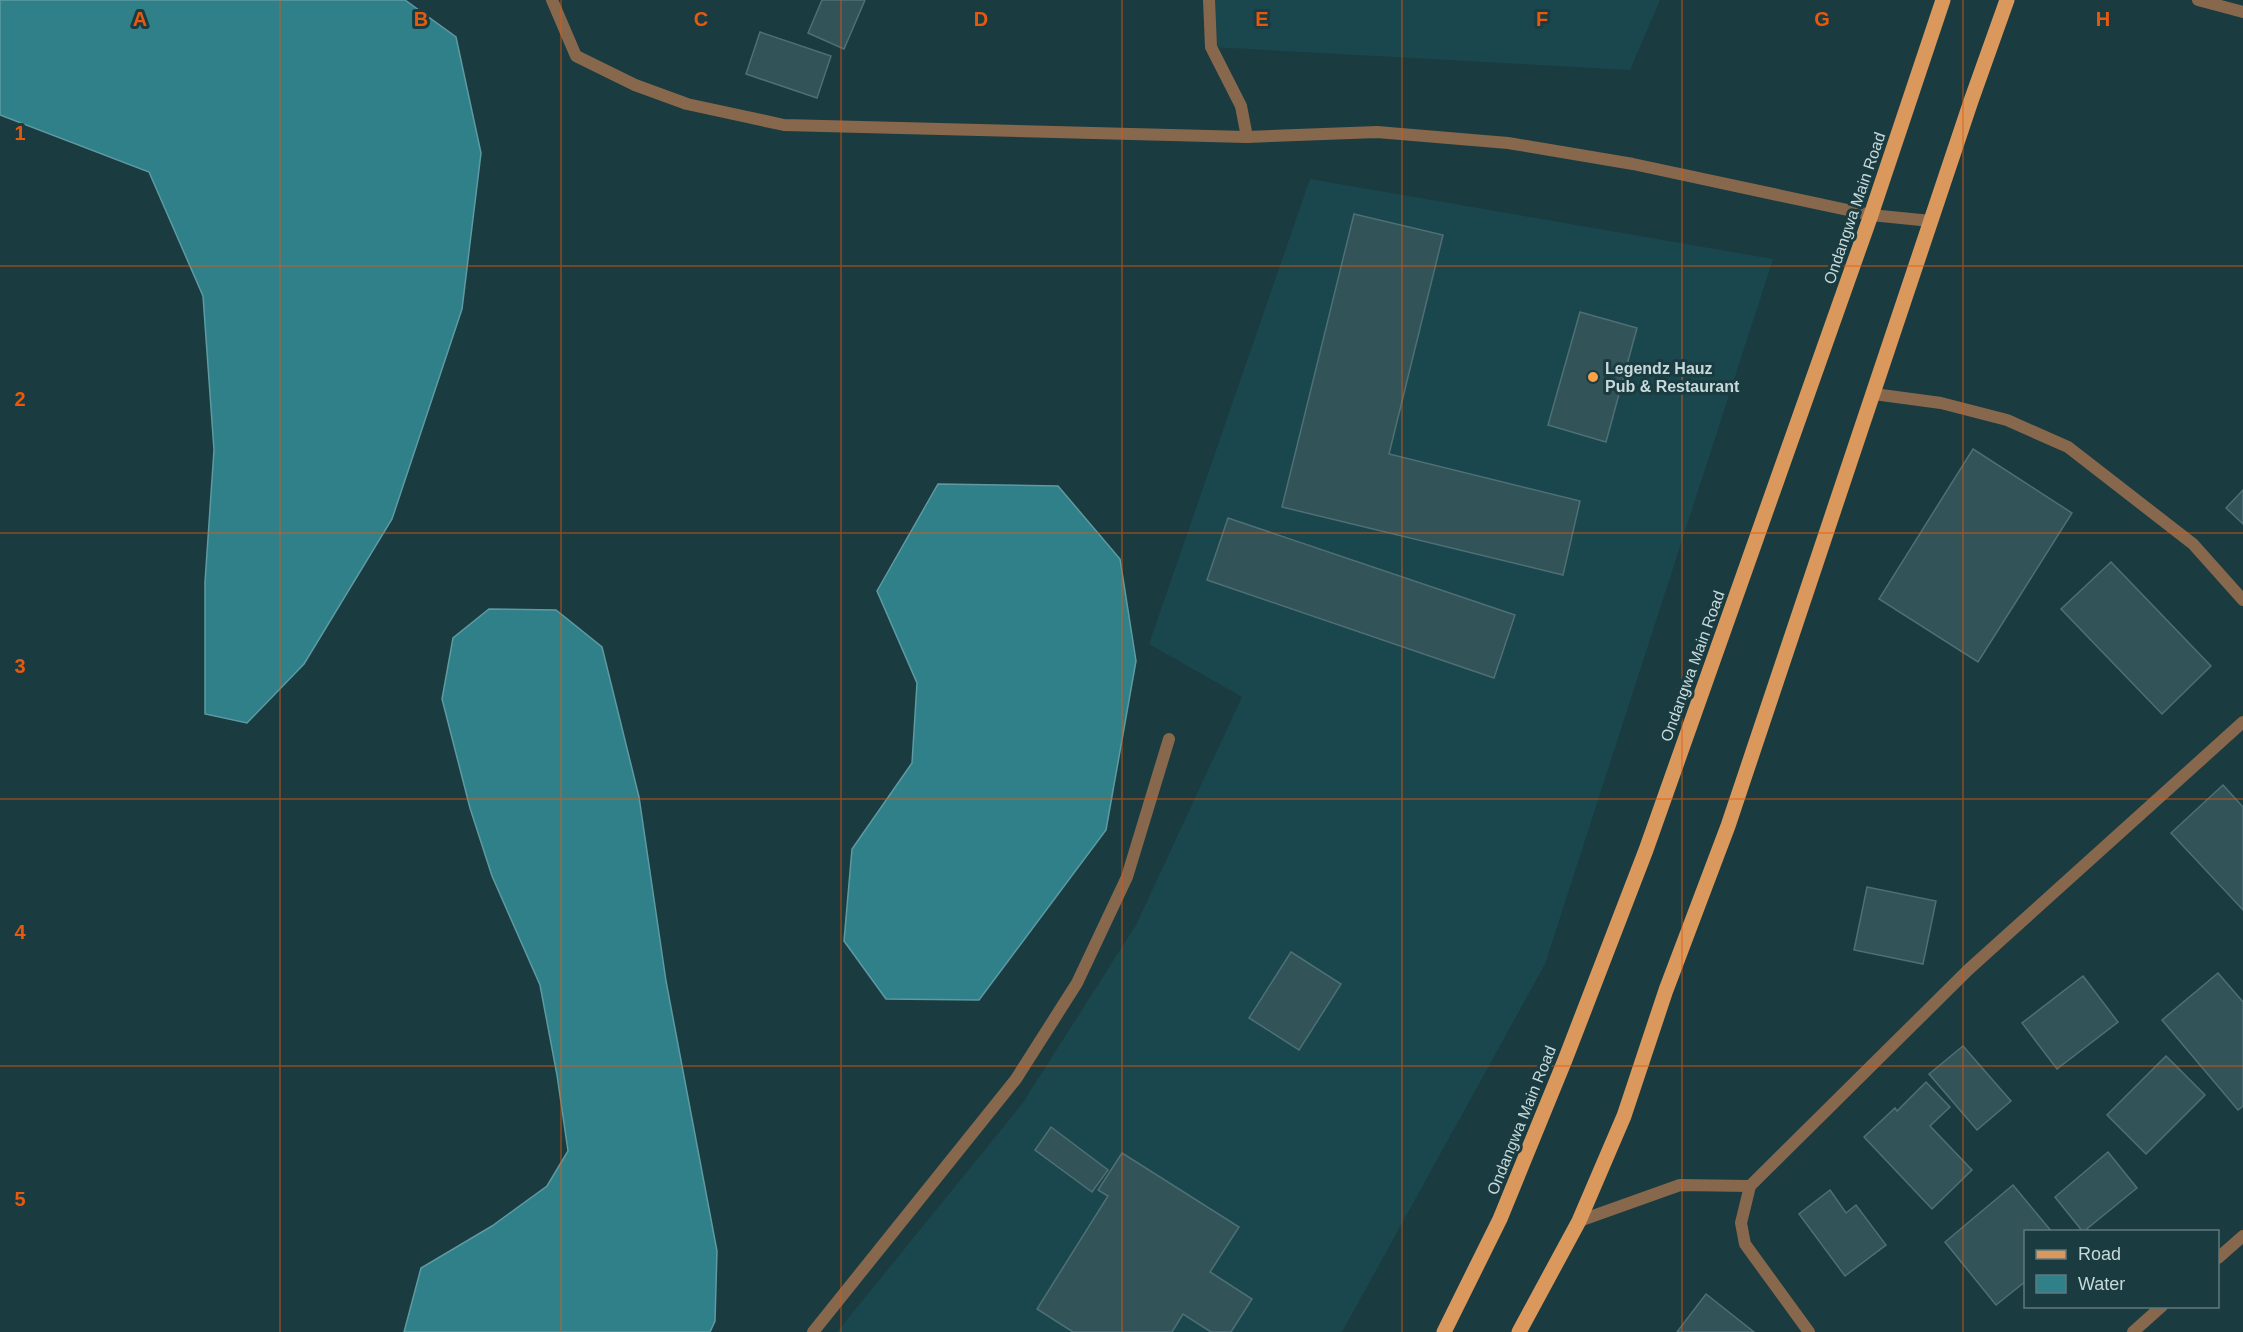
<svg xmlns="http://www.w3.org/2000/svg" width="2243" height="1332" font-family="Arial,sans-serif">
<style>
.built{fill:#1a474d}
.water{fill:#30808a;stroke:#5d9aa2;stroke-width:1.5}
.building{fill:#325358;stroke:#4e7075;stroke-width:1.5}
.lines{fill:none;stroke-linecap:round;stroke-linejoin:round}
.service{stroke:#88684c;stroke-width:12}
.minor{stroke:#88684c;stroke-width:12}
.primary{stroke:#da985c;stroke-width:15}
.grid{fill:none;stroke:#e8590c;stroke-width:1.5;stroke-opacity:0.55}
.poi-dot{fill:#f8a14a;stroke:#1a3b40;stroke-width:2}
.labels{text-anchor:middle;stroke-width:6;stroke-linejoin:round;paint-order:stroke}
.street-label{font-size:16px;fill:#c6d8da;stroke:#1a3b40}
.poi-label{font-size:16px;font-weight:bold;fill:#c6d8da;stroke:#1a3b40;text-anchor:start}
.grid-label{font-size:20px;text-anchor:middle;font-weight:bold;fill:#e8590c;stroke:#1a3b40;stroke-width:6;stroke-linejoin:round;paint-order:stroke}
</style>
<rect width="100%" height="100%" fill="#1a3b40"/>
<g class="built">
<path d="M1209,0h451l-30,70 -419,-23z"/>
<path d="M1310,179l463,80 -228,705 -203,368h-505l185,-228 114,-179 106,-228 -93,-53z"/>
</g>
<g class="water">
<path d="M0,0h405l51,37 25,116 -19,156 -70,210 -88,145 -57,59 -42,-9v-132l9,-132 -11,-154 -54,-124 -149,-57z"/>
<path d="M938,484l120,2 62,73 16,102 -30,169 -127,170 -93,-1 -42,-58 8,-92 60,-86 5,-80 -40,-92z"/>
<path d="M489,609l67,1 46,37 37,150 27,184 51,270 -2,70 -5,11h-306l17,-64 71,-42 55,-40 21,-35 -11,-76 -17,-90 -48,-109 -22,-68 -28,-109 11,-61z"/>
</g>
<g class="building">
<path d="M822,0h43l-21,49 -36,-16z"/>
<path d="M760,32l71,24 -14,42 -71,-24z"/>
<path d="M1354,214l89,21 -54,219 191,47 -17,74 -281,-68z"/>
<path d="M1580,312l57,16 -31,114 -58,-17z"/>
<path d="M1973,449l99,64 -94,149 -99,-63z"/>
<path d="M2243,490v34l-17,-16z"/>
<path d="M1228,518l287,97 -21,63 -287,-98z"/>
<path d="M2111,562l100,104 -49,48 -101,-105z"/>
<path d="M2223,785l20,22v103l-72,-77z"/>
<path d="M1867,887l69,14 -13,63 -69,-14z"/>
<path d="M1291,952l50,32 -42,66 -50,-32z"/>
<path d="M2218,973l25,29v104l-5,4 -76,-90z"/>
<path d="M2083,976l35,46 -61,47 -35,-46z"/>
<path d="M1963,1046l48,55 -34,29 -48,-56z"/>
<path d="M2166,1056l39,39 -59,59 -39,-39z"/>
<path d="M1926,1082l24,25 -20,19 42,44 -40,39 -68,-72 31,-29 2,3z"/>
<path d="M1051,1127l57,43 -16,22 -57,-42z"/>
<path d="M2108,1152l29,36 -54,44 -28,-35z"/>
<path d="M1122,1153l117,74 -29,45 42,27 -21,33h-20l-28,-18 -11,18h-99l-36,-23 71,-113 -10,-6z"/>
<path d="M2013,1185l39,47h-26v49l-30,24 -51,-63z"/>
<path d="M1830,1190l16,23 10,-8 30,40 -41,31 -46,-62z"/>
<path d="M1706,1294l48,38h-77z"/>
</g>
<g class="lines">
<g class="service">
<path d="M1209,0l2,47 30,59 6,31"/>
<path d="M1874,394l67,9 66,17 61,27 125,97 50,56"/>
<path d="M1579,1221l101,-36 70,1"/>
<path d="M813,1332l203,-253 61,-96 50,-106 42,-138"/>
</g>
<g class="minor">
<path d="M552,0l24,56 59,29 52,19 97,21 463,12 130,-5 131,11 125,21 238,51 60,6"/>
<path d="M2198,0l45,12"/>
<path d="M2218,1258l25,-22"/>
<path d="M1809,1332l-64,-88 -4,-21 9,-37 218,-216 275,-248"/>
<path d="M2133,1332l29,-26"/>
</g>
<g class="primary">
<path d="M1444,1332l56,-113 65,-159 81,-210 225,-635 72,-215"/>
<path d="M1519,1332l60,-111 45,-105 42,-126 62,-164 243,-725 36,-101"/>
</g>
</g>
<path class="grid" d="M280,0v1332M561,0v1332M841,0v1332M1122,0v1332M1402,0v1332M1682,0v1332M1963,0v1332M0,266h2243M0,533h2243M0,799h2243M0,1066h2243"/>
<circle class="poi-dot" cx="1593" cy="377" r="6"/>
<g class="labels">
<g class="street-label">
<text transform="translate(1854 208) rotate(-71)" y="6">Ondangwa Main Road</text>
<text transform="translate(1692 666) rotate(-70)" y="6">Ondangwa Main Road</text>
<text transform="translate(1521 1120) rotate(-68)" y="6">Ondangwa Main Road</text>
</g>
<g class="poi-label">
<text x="1605" y="374">Legendz Hauz<tspan x="1605" dy="18">Pub &amp; Restaurant</tspan></text>
</g>
</g>
<g class="grid-label">
<text x="140" y="26">A</text>
<text x="421" y="26">B</text>
<text x="701" y="26">C</text>
<text x="981" y="26">D</text>
<text x="1262" y="26">E</text>
<text x="1542" y="26">F</text>
<text x="1822" y="26">G</text>
<text x="2103" y="26">H</text>
<text x="20" y="140">1</text>
<text x="20" y="406">2</text>
<text x="20" y="673">3</text>
<text x="20" y="939">4</text>
<text x="20" y="1206">5</text>
</g>
<rect x="2024" y="1230" width="195" height="78" fill="#1a3b40" stroke="#5f7a7e" stroke-width="1.5"/>
<rect x="2036" y="1250" width="30" height="9" fill="#da985c" stroke="#5f7a7e" stroke-width="1.5"/>
<text x="2078" y="1260" font-size="18" fill="#c6d8da">Road</text>
<rect x="2036" y="1275" width="30" height="18" fill="#30808a" stroke="#5f7a7e" stroke-width="1.5"/>
<text x="2078" y="1290" font-size="18" fill="#c6d8da">Water</text>
</svg>
